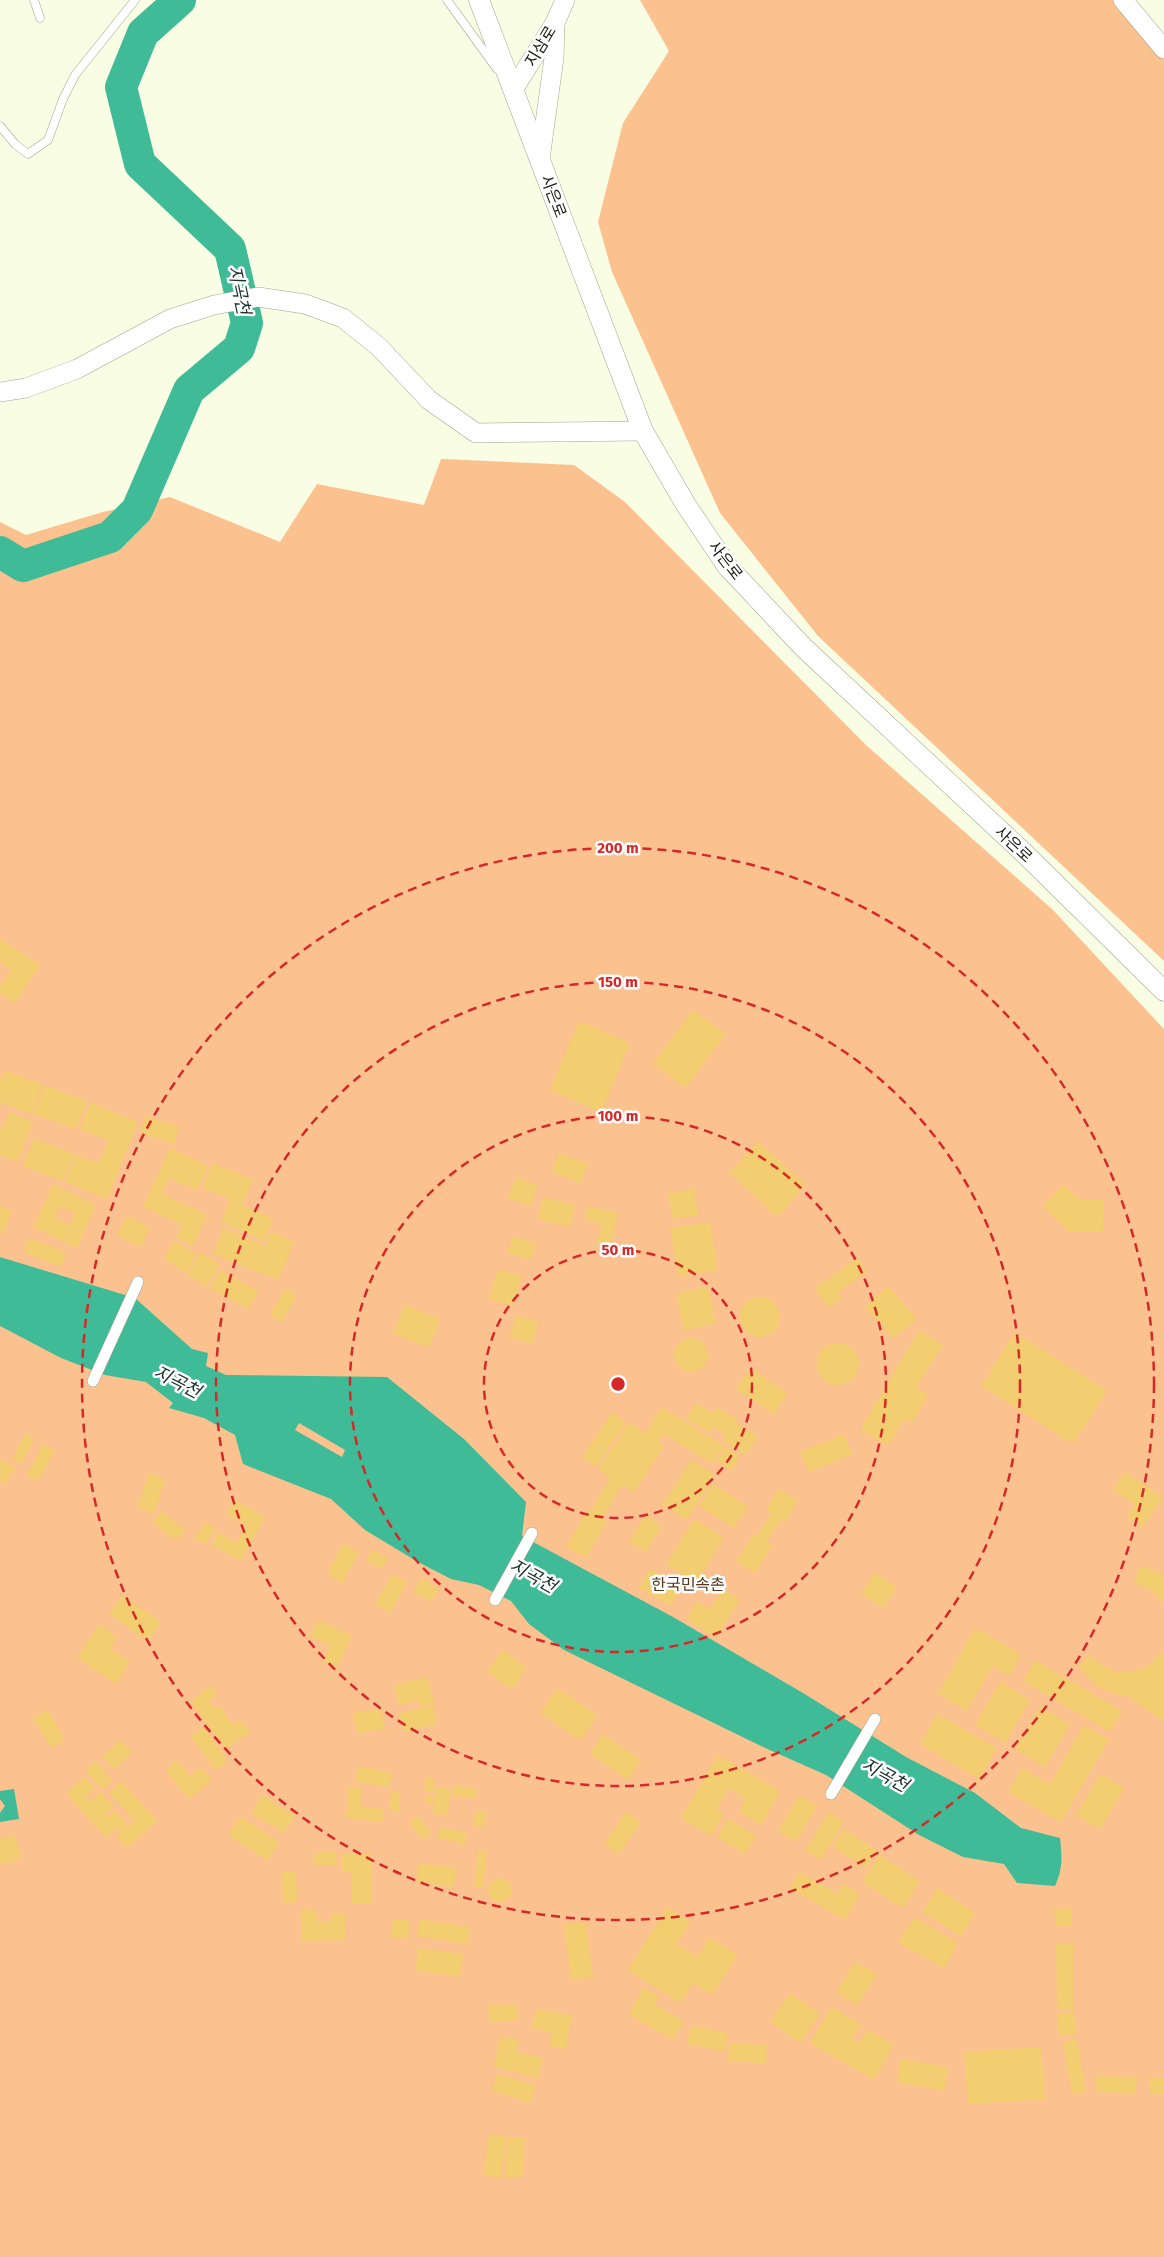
<svg xmlns="http://www.w3.org/2000/svg" width="1164" height="2257" font-family="'Fira Sans','Noto Sans KR',sans-serif">
<style>
.green{fill:#fbc18f}
.water{fill:#3fbb97;fill-rule:evenodd}
.lines{fill:none;stroke-linecap:round;stroke-linejoin:round}
.river{stroke:#3fbb97;stroke-width:32}
.building{fill:#f2ce70;fill-rule:evenodd}
.service-casing{stroke:#a1a58d;stroke-width:9}
.pedestrian-casing{stroke:#a1a58d;stroke-width:12}
.tertiary-casing{stroke:#a1a58d;stroke-width:20}
.secondary-casing{stroke:#a1a58d;stroke-width:21}
.service{stroke:#fff;stroke-width:8}
.pedestrian{stroke:#fff;stroke-width:11}
.tertiary{stroke:#fff;stroke-width:19}
.secondary{stroke:#fff;stroke-width:20}
.ring{fill:none;stroke:#d62828;stroke-width:2.5;stroke-dasharray:9 6}
.labels{text-anchor:middle;stroke-width:5;stroke-linejoin:round;paint-order:stroke}
.street-label{font-size:16px;fill:#1b1d14;stroke:#fff}
.park-label{font-size:16px;fill:#55361a;stroke:#fff}
.water-label{font-size:18px;font-style:italic;fill:#1b3028;stroke:#fff}
.centre{fill:#d62828;stroke:#fff;stroke-width:2.5}
.ring-label{font-size:15px;text-anchor:middle;font-weight:bold;fill:#d62828;stroke:#fff;stroke-width:5;stroke-linejoin:round;paint-order:stroke}
</style>
<rect width="100%" height="100%" fill="#f8fde3"/>
<g class="green">
<path d="M640,0h476l48,56v905l-346,-325 -98,-123 -108,-241 -14,-50 25,-99 46,-72z"/>
<path d="M441,459l133,6 51,37 241,243 187,165 111,119v1228h-1164v-1735l26,13 77,-23 67,-15 110,45 37,-58 107,21z"/>
</g>
<g class="water">
<path d="M0,1257l135,41 57,51 16,4 -2,13 20,9 161,2 77,62 62,63 -4,34 151,81 130,76 103,64 69,36 46,35 39,10c2,18 3,31 -5,48l-38,-3 -13,-19 -41,-7 -44,-22 -93,-60 -65,-29 -197,-96 -35,-26 -18,-23 -32,-16 -28,-6 -33,-17 -53,-32 -34,-31 -88,-35 -8,-29 -31,-17 -35,-10 4,-5 -27,-21 -41,-7 -44,-17 -61,-32zM299,1423l46,27 -3,7 -47,-27z"/>
<path d="M14,1789l5,30 -19,3v-9l5,-7 -5,-7v-8z"/>
</g>
<g class="lines">
<path class="river" d="M0,552l23,14 87,-29 27,-27 52,-120 50,-42 8,-25 -17,-74 -90,-85 -19,-77 22,-54 37,-33"/>
</g>
<g class="building">
<path d="M0,939l40,26 -25,38 -15,-10v-7l11,-16 -11,-8z"/>
<path d="M693,1010l33,24 -41,54 -32,-25z"/>
<path d="M579,1021l51,22 -29,69 -51,-22z"/>
<path d="M5,1071l37,13 -11,30 -31,-12v-25l2,1z"/>
<path d="M44,1085l43,16 -11,28 -43,-15z"/>
<path d="M90,1102l48,20 -31,77 -42,-17 11,-28 23,9 9,-23 -28,-11z"/>
<path d="M9,1112l24,10 -15,40 -18,-7v-28l3,1z"/>
<path d="M145,1116l34,10 -5,18 -34,-11z"/>
<path d="M34,1138l40,16 -11,27 -40,-15z"/>
<path d="M758,1141l48,44 -29,32 -47,-44z"/>
<path d="M170,1148l38,18 -11,25 -28,-13 -7,16 45,21 -14,31 -17,-8 6,-13 -39,-18z"/>
<path d="M559,1153l29,11 -7,19 -29,-11z"/>
<path d="M213,1163l40,17 -11,25 32,14 -10,22 -43,-19 9,-23 -28,-12z"/>
<path d="M516,1177l22,8 -8,21 -22,-8z"/>
<path d="M53,1184l43,21 -19,43 -44,-21zM60,1206l15,7 -5,12 -16,-8z"/>
<path d="M1063,1184l16,15 25,1 -1,32 -35,-1 -26,-25z"/>
<path d="M697,1188l-3,11 5,16 -26,4 -5,-25z"/>
<path d="M543,1197l32,8 -6,22 -31,-8z"/>
<path d="M0,1206l12,5 -10,24 -2,-1z"/>
<path d="M588,1206l31,8 -9,32 -13,-3 5,-19 -18,-4z"/>
<path d="M127,1216l23,11 -10,20 -23,-12z"/>
<path d="M710,1222l8,48 -40,6 -8,-48z"/>
<path d="M223,1228l43,18 5,-14 23,9 -16,39 -65,-26z"/>
<path d="M513,1236l23,8 -6,16 -23,-7z"/>
<path d="M29,1238l37,14 -5,15 -37,-14z"/>
<path d="M174,1241l23,13 -11,18 -23,-13z"/>
<path d="M200,1252l20,12 -13,22 -20,-11z"/>
<path d="M858,1258l9,14 -29,20 4,6 -14,9 -14,-19z"/>
<path d="M498,1269l24,7 -9,30 -24,-7z"/>
<path d="M219,1270l40,21 -10,18 -39,-21z"/>
<path d="M708,1286l8,37 -32,8 -8,-37z"/>
<path d="M888,1286l29,33 -24,20 -28,-33z"/>
<path d="M285,1288l12,7 -15,27 -12,-7z"/>
<circle cx="760" cy="1317" r="20"/>
<path d="M404,1305l36,14 -11,28 -36,-13z"/>
<path d="M516,1315l23,7 -7,22 -22,-7z"/>
<path d="M919,1330l24,15 -27,43 12,7 -16,28 -8,-4 -16,27 -28,-16z"/>
<path d="M1015,1332l92,59 -34,53 -92,-58z"/>
<circle cx="691" cy="1355" r="17"/>
<circle cx="838" cy="1364" r="21"/>
<path d="M750,1368l38,25 -14,21 -38,-25z"/>
<path d="M696,1403l17,10 3,-6 22,13 -2,3 22,13 -12,19 -23,-14 3,-6 -13,-8 -3,6 -24,-14z"/>
<path d="M661,1407l63,39 -12,18 -48,-30 -5,8 5,4 -30,46 -12,-7 -20,34 5,2 -21,37 -20,-11 21,-37 4,2 19,-35 -12,-7 31,-48 16,11z"/>
<path d="M612,1412l14,10 -30,45 -14,-10z"/>
<path d="M25,1434l9,5 -13,25 -9,-4z"/>
<path d="M844,1434l8,20 -43,18 -9,-20z"/>
<path d="M43,1444l12,6 -17,31 -11,-6z"/>
<path d="M725,1447l15,9 -8,14 -15,-8z"/>
<path d="M0,1459l15,8 -10,18 -5,-3z"/>
<path d="M691,1460l24,15 -28,45 -25,-15z"/>
<path d="M1125,1472l38,25 -20,30 -16,-11 8,-12 -22,-14z"/>
<path d="M149,1473l16,6 -11,34 -17,-5z"/>
<path d="M712,1484l36,22 -14,22 -35,-22z"/>
<path d="M779,1489l19,12 -13,21 -4,-2 -14,22 6,3 -18,28 -19,-11 18,-29 3,3 14,-23 -5,-4z"/>
<path d="M234,1500l31,17 -24,44 -30,-16 7,-13 19,11 9,-18 -20,-11z"/>
<path d="M161,1511l24,19 -9,11 -24,-18z"/>
<path d="M645,1515l17,11 -16,26 -17,-10z"/>
<path d="M694,1519l30,18 -28,46 -30,-19z"/>
<path d="M205,1522l10,6 -9,16 -11,-5z"/>
<path d="M343,1544l16,8 -16,31 -16,-9z"/>
<path d="M372,1549l16,9 -6,11 -16,-8z"/>
<path d="M1139,1566l16,4 9,5v29l-10,-12 -20,-9z"/>
<path d="M650,1569l31,18 -10,19 -32,-18z"/>
<path d="M875,1573l22,14 -14,21 -22,-14z"/>
<path d="M392,1574l15,8 -17,31 -15,-9z"/>
<path d="M421,1578l18,10 -7,14 -19,-10z"/>
<path d="M723,1589l17,11 -24,38 -30,-19 11,-18 13,8z"/>
<path d="M122,1595l39,27 -13,19 -39,-27z"/>
<path d="M318,1620l34,16 -15,31 -14,-6 7,-15 -20,-10z"/>
<path d="M99,1624l19,13 -8,11 20,14 -14,22 -39,-26z"/>
<path d="M975,1628l46,26 -12,22 -17,-10 -25,45 -29,-17z"/>
<path d="M502,1650l25,17 -15,22 -25,-17z"/>
<path d="M1164,1651v71l-36,-26 -14,-2 -17,-8 -19,-20 12,-11 14,12 12,4 13,1 18,-5z"/>
<path d="M1035,1660l87,51 -12,21 -87,-51z"/>
<path d="M427,1677l7,26 -15,3 -1,-6 -19,5 -5,-20z"/>
<path d="M1000,1682l30,18 -25,43 -30,-18z"/>
<path d="M211,1686l6,9 -8,6 6,7 4,-3 14,20 8,-5 9,12 -24,17 -36,-48z"/>
<path d="M557,1688l40,27 -16,25 -41,-27z"/>
<path d="M433,1705l4,19 -33,8 -5,-19z"/>
<path d="M1040,1707l30,17 -25,43 -30,-18z"/>
<path d="M381,1709l4,20 -28,4 -4,-20z"/>
<path d="M47,1710l18,29 -14,9 -18,-30z"/>
<path d="M937,1714l60,34 -18,31 -59,-35z"/>
<path d="M1084,1725l25,14 -48,83 -53,-30 14,-24 28,16z"/>
<path d="M204,1727l24,34 -12,9 -26,-34z"/>
<path d="M603,1734l38,26 -13,20 -38,-26z"/>
<path d="M121,1740l11,13 -18,17 -12,-14z"/>
<path d="M718,1755l62,36 -19,34 -22,-13 7,-14 -17,-10 -13,22 8,4 -13,22 -30,-18z"/>
<path d="M177,1760l13,16 11,-9 11,13 -23,19 -24,-29z"/>
<path d="M96,1761l17,19 -11,10 -17,-19z"/>
<path d="M358,1766l34,7 -3,15 -34,-7z"/>
<path d="M1100,1774l24,14 -24,41 -24,-14z"/>
<path d="M85,1777l10,12 -10,9 4,5 12,-11 13,15 -8,7 2,3 7,-7 13,15 -8,6 -3,-3 -11,10 -40,-45z"/>
<path d="M426,1777l9,2 -2,13 -9,-1z"/>
<path d="M121,1781l36,40 -30,27 -11,-12 18,-16 -25,-27z"/>
<path d="M454,1785l23,4 -2,10 -23,-3z"/>
<path d="M349,1786l13,2 -2,18 24,3 -2,13 -36,-4z"/>
<path d="M436,1787l15,2 -3,26 -15,-2z"/>
<path d="M391,1792l10,1 -2,18 -10,-1z"/>
<path d="M262,1795l33,21 -12,17 -32,-20z"/>
<path d="M799,1795l18,11 -21,36 -18,-11z"/>
<path d="M425,1796h8l-1,8 -7,-1z"/>
<path d="M476,1810l11,2 -4,16 -10,-2z"/>
<path d="M626,1812l15,10 -22,32 -15,-10z"/>
<path d="M829,1812l15,10 -23,38 -16,-10z"/>
<path d="M418,1816l13,17 -9,6 -13,-17z"/>
<path d="M240,1817l39,25 -11,18 -40,-25z"/>
<path d="M728,1819l28,17 -11,18 -28,-17z"/>
<path d="M440,1827l27,6 -2,11 -28,-6z"/>
<path d="M844,1829l33,22 -11,17 -33,-21z"/>
<path d="M15,1835l6,24 -21,5v-25z"/>
<path d="M478,1850l9,1 -4,37h-9z"/>
<path d="M336,1851l1,14 -22,1 -1,-13z"/>
<path d="M342,1854h30v50h-20v-32l-10,-1z"/>
<path d="M879,1855l41,26 -17,27 -41,-26z"/>
<path d="M419,1863l37,5 -2,19 -38,-5z"/>
<path d="M282,1871h14l1,31 -14,1z"/>
<path d="M799,1872l39,22 5,-10 17,10 -15,26 -55,-32z"/>
<circle cx="500" cy="1890" r="12"/>
<path d="M937,1888l38,25 -14,23 -39,-24z"/>
<path d="M667,1907l24,15 -15,22 21,13 12,-20 29,18 -26,40 -19,-12 -13,20 -52,-33z"/>
<path d="M1071,1908l1,17 -16,1 -2,-17z"/>
<path d="M301,1909h15l1,12h14v-7h14l1,26 -45,1z"/>
<path d="M914,1917l44,26 -14,25 -45,-25z"/>
<path d="M393,1919l17,2 -2,18 -17,-2z"/>
<path d="M419,1919l51,8 -2,17 -51,-8z"/>
<path d="M586,1922l7,55 -22,3 -7,-56z"/>
<path d="M1056,1943h17v66h-16z"/>
<path d="M418,1948l45,6 -3,23 -45,-7z"/>
<path d="M856,1961l21,14 -20,30 -21,-13z"/>
<path d="M643,1987l16,9 -5,8 30,17 -10,19 -45,-25z"/>
<path d="M790,1993l30,21 -20,29 -30,-21z"/>
<path d="M516,2004l2,16 -29,2 -1,-16z"/>
<path d="M831,2007l30,17 -9,15 8,4 7,-14 27,16 -20,35 -64,-37z"/>
<path d="M536,2009l36,6 -6,34 -17,-3 3,-14 -20,-3z"/>
<path d="M1074,2012l2,23 -17,1 -2,-23z"/>
<path d="M691,2026l37,7 -4,18 -37,-7z"/>
<path d="M501,2036l18,4 -3,12 27,6 -5,20 -45,-11z"/>
<path d="M1077,2039l9,53 -14,2 -9,-52z"/>
<path d="M729,2043l38,2 -1,18 -38,-2z"/>
<path d="M1041,2047l4,52 -77,5 -4,-52z"/>
<path d="M900,2059l48,8 -4,24 -47,-9z"/>
<path d="M497,2074l39,11 -5,18 -39,-12z"/>
<path d="M1095,2076l42,1 -1,16 -41,-1z"/>
<rect x="1150" y="2078" width="14" height="16"/>
<path d="M489,2134l17,2 -5,42 -17,-3z"/>
<path d="M508,2137l17,1 -3,40 -17,-1z"/>
</g>
<g class="lines">
<g class="service-casing">
<g id="service">
<path d="M34,0l6,18"/>
<path d="M447,0l50,69"/>
<path d="M0,126l15,18 13,10 20,-14 15,-41 12,-24 60,-75"/>
</g>
</g>
<g class="pedestrian-casing">
<g id="pedestrian">
<path d="M93,1381l45,-99"/>
<path d="M495,1600l37,-67"/>
<path d="M831,1794l44,-75"/>
</g>
</g>
<g class="tertiary-casing">
<g id="tertiary">
<path d="M1123,0l41,49"/>
<path d="M513,90l42,-67 10,-23"/>
<path d="M540,159l14,-101 1,-35"/>
<path d="M0,392l26,-4 51,-19 93,-50 44,-14 44,-8 47,7 38,14 36,29 50,53 47,33 167,-2"/>
</g>
</g>
<g class="secondary-casing">
<path id="secondary" d="M479,0l164,431 43,74 41,61 76,81 221,206 140,138"/>
</g>
<use href="#service" class="service"/>
<use href="#pedestrian" class="pedestrian"/>
<use href="#tertiary" class="tertiary"/>
<use href="#secondary" class="secondary"/>
</g>
<g class="ring">
<circle cx="618" cy="1384" r="134"/>
<circle cx="618" cy="1384" r="268"/>
<circle cx="618" cy="1384" r="402"/>
<circle cx="618" cy="1384" r="536"/>
</g>
<g class="labels">
<g class="street-label">
<text transform="translate(540 46) rotate(-59)" y="6">지삼로</text>
<text transform="translate(554 196) rotate(69)" y="6">사은로</text>
<text transform="translate(726 560) rotate(52)" y="6">사은로</text>
<text transform="translate(1014 844) rotate(43)" y="6">사은로</text>
</g>
<g class="park-label">
<text x="688" y="1590">한국민속촌</text>
</g>
<g class="water-label">
<text transform="translate(239 290) rotate(78)" y="6">지곡천</text>
<text transform="translate(177 1382) rotate(27)" y="6">지곡천</text>
<text transform="translate(533 1576) rotate(29)" y="6">지곡천</text>
<text transform="translate(885 1775) rotate(29)" y="6">지곡천</text>
</g>
</g>
<circle cx="618" cy="1384" r="8" class="centre"/>
<g class="ring-label">
<text x="618" y="853">200 m</text>
<text x="618" y="987">150 m</text>
<text x="618" y="1121">100 m</text>
<text x="618" y="1255">50 m</text>
</g>
</svg>
